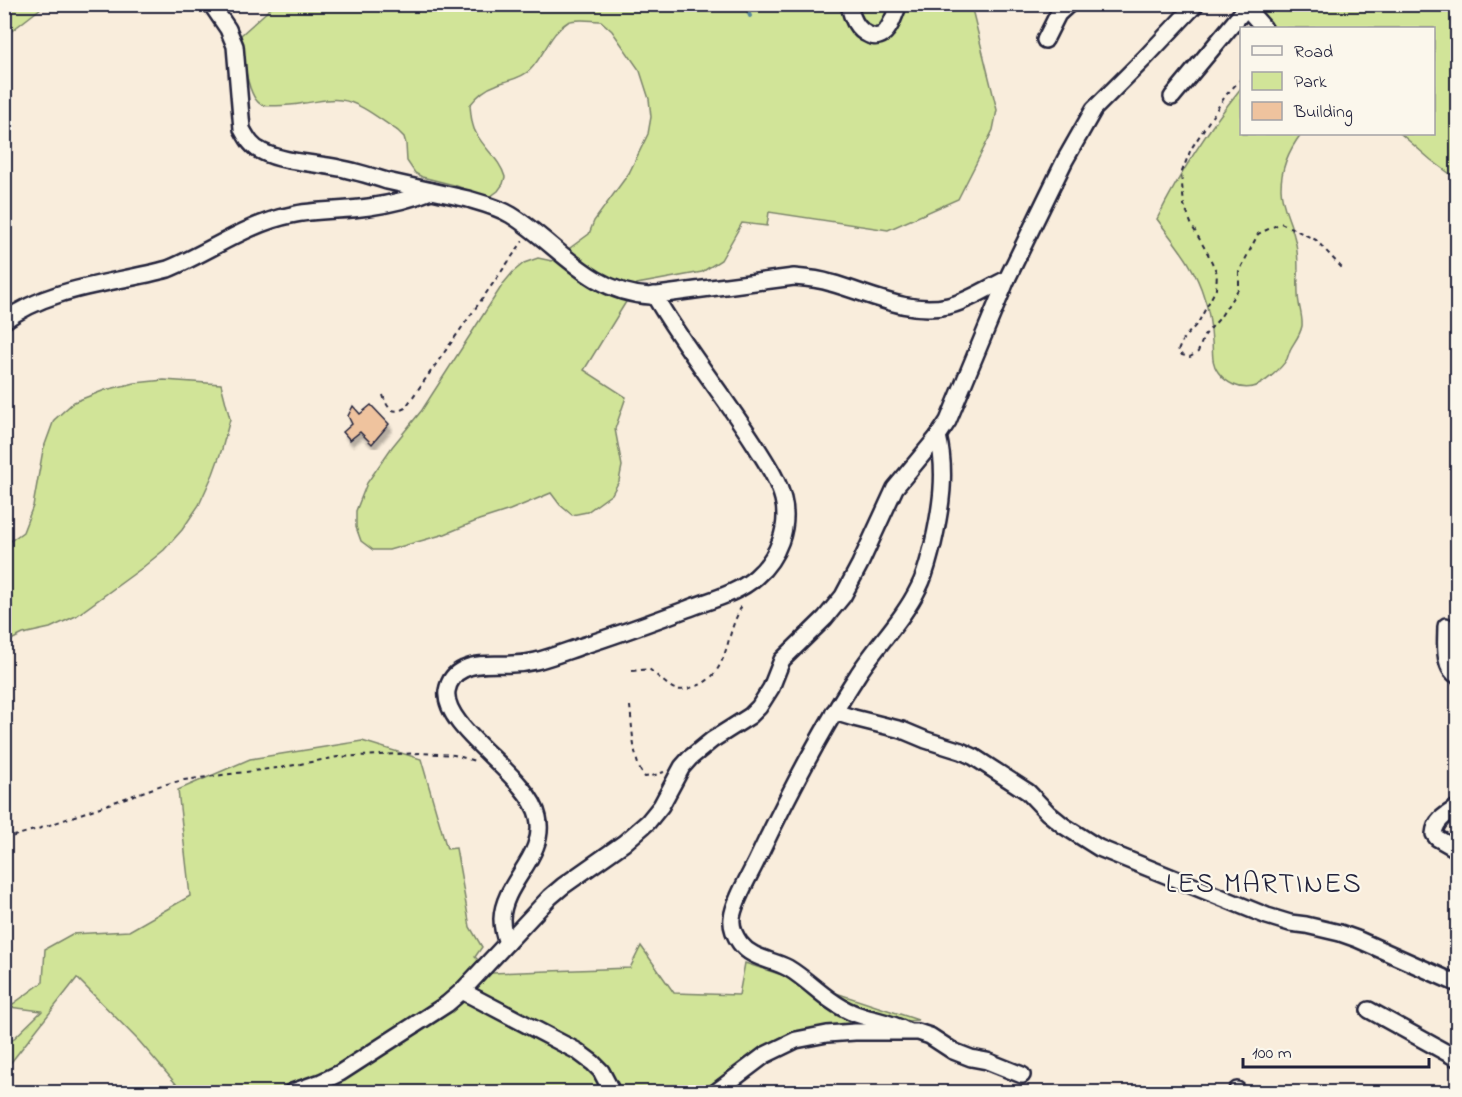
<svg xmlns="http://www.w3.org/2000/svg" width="1462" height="1097" font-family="'Indie Flower',sans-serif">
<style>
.green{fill:#d1e498;stroke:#7a836a;stroke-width:1.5}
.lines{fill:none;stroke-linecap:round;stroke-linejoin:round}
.stream{stroke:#5a899d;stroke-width:4}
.building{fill:#efc39e;stroke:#22223b;stroke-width:1.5;filter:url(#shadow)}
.minor-casing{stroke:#22223b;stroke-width:20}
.path{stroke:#22223b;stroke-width:2;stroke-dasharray:4.5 4.5;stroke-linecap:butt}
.minor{stroke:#fbf7ec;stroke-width:15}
.labels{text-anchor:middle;stroke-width:4.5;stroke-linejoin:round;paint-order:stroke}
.neighbourhood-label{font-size:28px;letter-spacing:1.5px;fill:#22223b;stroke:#fbf7ec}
</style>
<defs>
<filter id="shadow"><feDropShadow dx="3" dy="5.5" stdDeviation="1.5" flood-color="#0004"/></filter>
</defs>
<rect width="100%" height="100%" fill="#f9eddc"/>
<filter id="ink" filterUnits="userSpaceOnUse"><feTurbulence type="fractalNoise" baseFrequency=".0167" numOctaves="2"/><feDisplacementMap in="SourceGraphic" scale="12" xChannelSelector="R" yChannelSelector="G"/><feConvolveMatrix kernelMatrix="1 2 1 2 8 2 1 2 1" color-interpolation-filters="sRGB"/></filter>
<g filter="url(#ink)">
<g class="green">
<path d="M5,4h40v1l-40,31z"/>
<path d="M268,4l703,1 26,105 -4,20 -35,69 -70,31 -119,-18 -2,14 -25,-3 -21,37 -19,12 -65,12 -53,86 42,27 -11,32 7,37 -3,15 -7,13 -25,18 -15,3 -12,-10 -9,-12 -41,17 -31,10 -34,14 -56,16h-16l-12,-9 -5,-14v-16l11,-28 25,-36 30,-37 81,-126 10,-12 11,-9 14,-5 14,3 37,-27 5,-13 35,-48 19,-39 3,-17 -2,-18 -9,-28 -28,-40 -11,-10c-9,0 -25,-3 -33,1 -19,12 -23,33 -38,48 -9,9 -23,10 -34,15 -12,4 -19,11 -26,20 1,9 1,20 6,28 8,16 24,26 29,44l-2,7 -5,7 -7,5h-8l-29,-11 -32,-8 -7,-4 -8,-12 -1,-17 -2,-7 -6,-6c-16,-10 -38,-29 -57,-31 -12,-2 -25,2 -37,3 -7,2 -36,4 -42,2 -16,-7 -19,-54 -21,-70l30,-27z"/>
<path d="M1254,4l203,1v174l-26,-19 -30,-26h33v-106h-161l-19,-20z"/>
<path d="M1241,88l1,46h59c-12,16 -20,34 -20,54 0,17 9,31 13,48 6,19 3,39 4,58 0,11 5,22 4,32 -2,10 -8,16 -12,24 -1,3 -2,6 -3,9 -5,9 -24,26 -34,28 -14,3 -27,-4 -35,-15 -7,-9 -5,-20 -6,-31 -1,-14 -3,-31 -8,-44 -9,-31 -28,-52 -47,-78 23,-46 52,-91 84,-131z"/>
<path d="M164,380l57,4 9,35 -8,30 -9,25 -14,31 -17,25 -18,20 -22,18 -66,48 -26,12 -27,6 -18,9v-98l18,-13 10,-26 10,-56 11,-30 20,-18 31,-12 30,-7z"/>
<path d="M362,741l59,18 26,90 9,-1 14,79 12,20 -7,10 17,16 138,-5 11,-22 33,47 65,2 6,-32 173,57 -115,12 -71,37 -31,23h-518l-44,-51 -62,-63 -72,92v-23l37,-36 -33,-4 34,-25 2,-33 27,-15 57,-3 61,-35 -12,-106 72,-31z"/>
</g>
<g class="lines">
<path class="stream" d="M745,4l5,12"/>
</g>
<path class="building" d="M371,405l18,19 -17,20 -12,-12 -10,8 -7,-8 9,-8 -4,-8 5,-10 7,8z"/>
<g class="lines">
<g class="minor-casing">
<g id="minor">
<path d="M211,4l17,25 7,17 7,83c5,9 10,19 21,23 20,10 53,11 76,16 16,3 32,8 48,13 27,6 54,12 81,18 14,4 30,8 43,16 47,29 78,78 139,81l144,-19c13,1 25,2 37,6 37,10 77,32 117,23 21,-5 39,-18 59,-27"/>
<path d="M849,4c1,5 2,10 4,14 4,11 19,24 30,16 8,-6 12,-21 16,-30"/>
<path d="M1243,4l21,24"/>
<path d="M1045,40l13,-26 11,-10"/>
<path d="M1172,97l74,-89"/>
<path d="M4,321c48,-35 109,-37 164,-52 42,-17 78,-45 123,-54 25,-6 52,-4 78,-8 21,-3 42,-8 62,-16"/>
<path d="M1446,626c0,15 -4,42 12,50"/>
<path d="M834,712l20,6 48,12 24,10 35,11 13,6 54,35 20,21 16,13 35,22 168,68 23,7 16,2 34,8 17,6 101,45"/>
<path d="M1458,807c-11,7 -23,13 -24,27l3,4 21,12"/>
<path d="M507,943c-3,-8 -5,-16 -5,-24 1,-37 45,-63 36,-102 -9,-42 -96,-88 -91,-126 2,-11 8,-18 17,-22 14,-7 33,-4 48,-5 8,0 16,-1 24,-3 16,-4 31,-10 46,-15 35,-11 70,-24 105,-37 23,-9 50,-15 69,-32 22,-19 34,-50 27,-78 -5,-20 -18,-38 -29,-56 -32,-50 -70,-96 -100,-148"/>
<path d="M462,991l115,60 16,12 8,8 11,21"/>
<path d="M1369,1010l89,49"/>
<path d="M907,1031c-18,-10 -38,-11 -56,-19 -24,-10 -41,-31 -63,-44 -17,-9 -36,-9 -48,-25 -5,-7 -9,-16 -8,-25 2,-17 18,-43 25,-58 30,-63 62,-126 100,-184 19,-30 46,-56 62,-89 7,-13 10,-29 14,-43 8,-35 14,-72 5,-108"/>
<path d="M292,1092l29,-10 19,-9 107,-69 15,-13 88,-94 13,-11 61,-43 24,-21 13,-16 21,-39 8,-9 22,-18 38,-24 9,-9 12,-19 11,-28 43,-42 18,-22 17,-32 35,-76 43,-52 10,-15 59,-142 58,-119 29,-51 50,-50 52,-55"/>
<path d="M716,1092l49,-37 31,-15 31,-6 28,-2h63l12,4 23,15 18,7 16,3 35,14"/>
<path d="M1237,1092v-2"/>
</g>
</g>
<g class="path">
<path d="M1242,78l-16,17 -35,54 -10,25 3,31 8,21 16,28 9,19 -1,16 -18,34 -15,16 -5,12 4,4 8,2 8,-5 6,-16 15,-17 20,-31v-16l19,-38 23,-11 35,17 26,28"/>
<path d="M383,395c4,13 9,20 22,13l118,-167"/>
<path d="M632,671l17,-2c7,5 18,17 26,20 6,2 13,0 18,-2 28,-7 32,-35 39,-58 3,-9 7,-18 11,-26"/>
<path d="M630,706c2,17 3,60 15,71l7,-1 12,-4"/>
<path d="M4,839l37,-11 121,-43 22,-5 100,-13 54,-10 82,-4 34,2 21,6"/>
</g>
<use href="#minor" class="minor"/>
</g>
</g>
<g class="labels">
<g class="neighbourhood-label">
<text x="1264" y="892">LES MARTINES</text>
</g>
</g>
<rect width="1462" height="1097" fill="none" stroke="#fbf7ec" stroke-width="24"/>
<rect x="12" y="12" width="1438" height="1073" fill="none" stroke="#22223b" stroke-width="2" filter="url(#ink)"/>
<rect x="1240" y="27" width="195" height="108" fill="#fbf7ec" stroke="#a4a2a5" stroke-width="1.5"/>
<rect x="1252" y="46" width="30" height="9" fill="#fbf7ec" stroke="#a4a2a5" stroke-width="1.5"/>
<text x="1294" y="57" font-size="18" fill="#22223b">Road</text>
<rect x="1252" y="72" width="30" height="18" fill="#d1e498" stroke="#a4a2a5" stroke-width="1.5"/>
<text x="1294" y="87" font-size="18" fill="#22223b">Park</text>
<rect x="1252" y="102" width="30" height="18" fill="#efc39e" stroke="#a4a2a5" stroke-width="1.5"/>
<text x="1294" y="117" font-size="18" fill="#22223b">Building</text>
<path d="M1243 1058v9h186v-9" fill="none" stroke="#22223b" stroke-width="3"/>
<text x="1252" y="1058" font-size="18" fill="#22223b" stroke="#fbf7ec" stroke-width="4.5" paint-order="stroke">100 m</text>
</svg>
